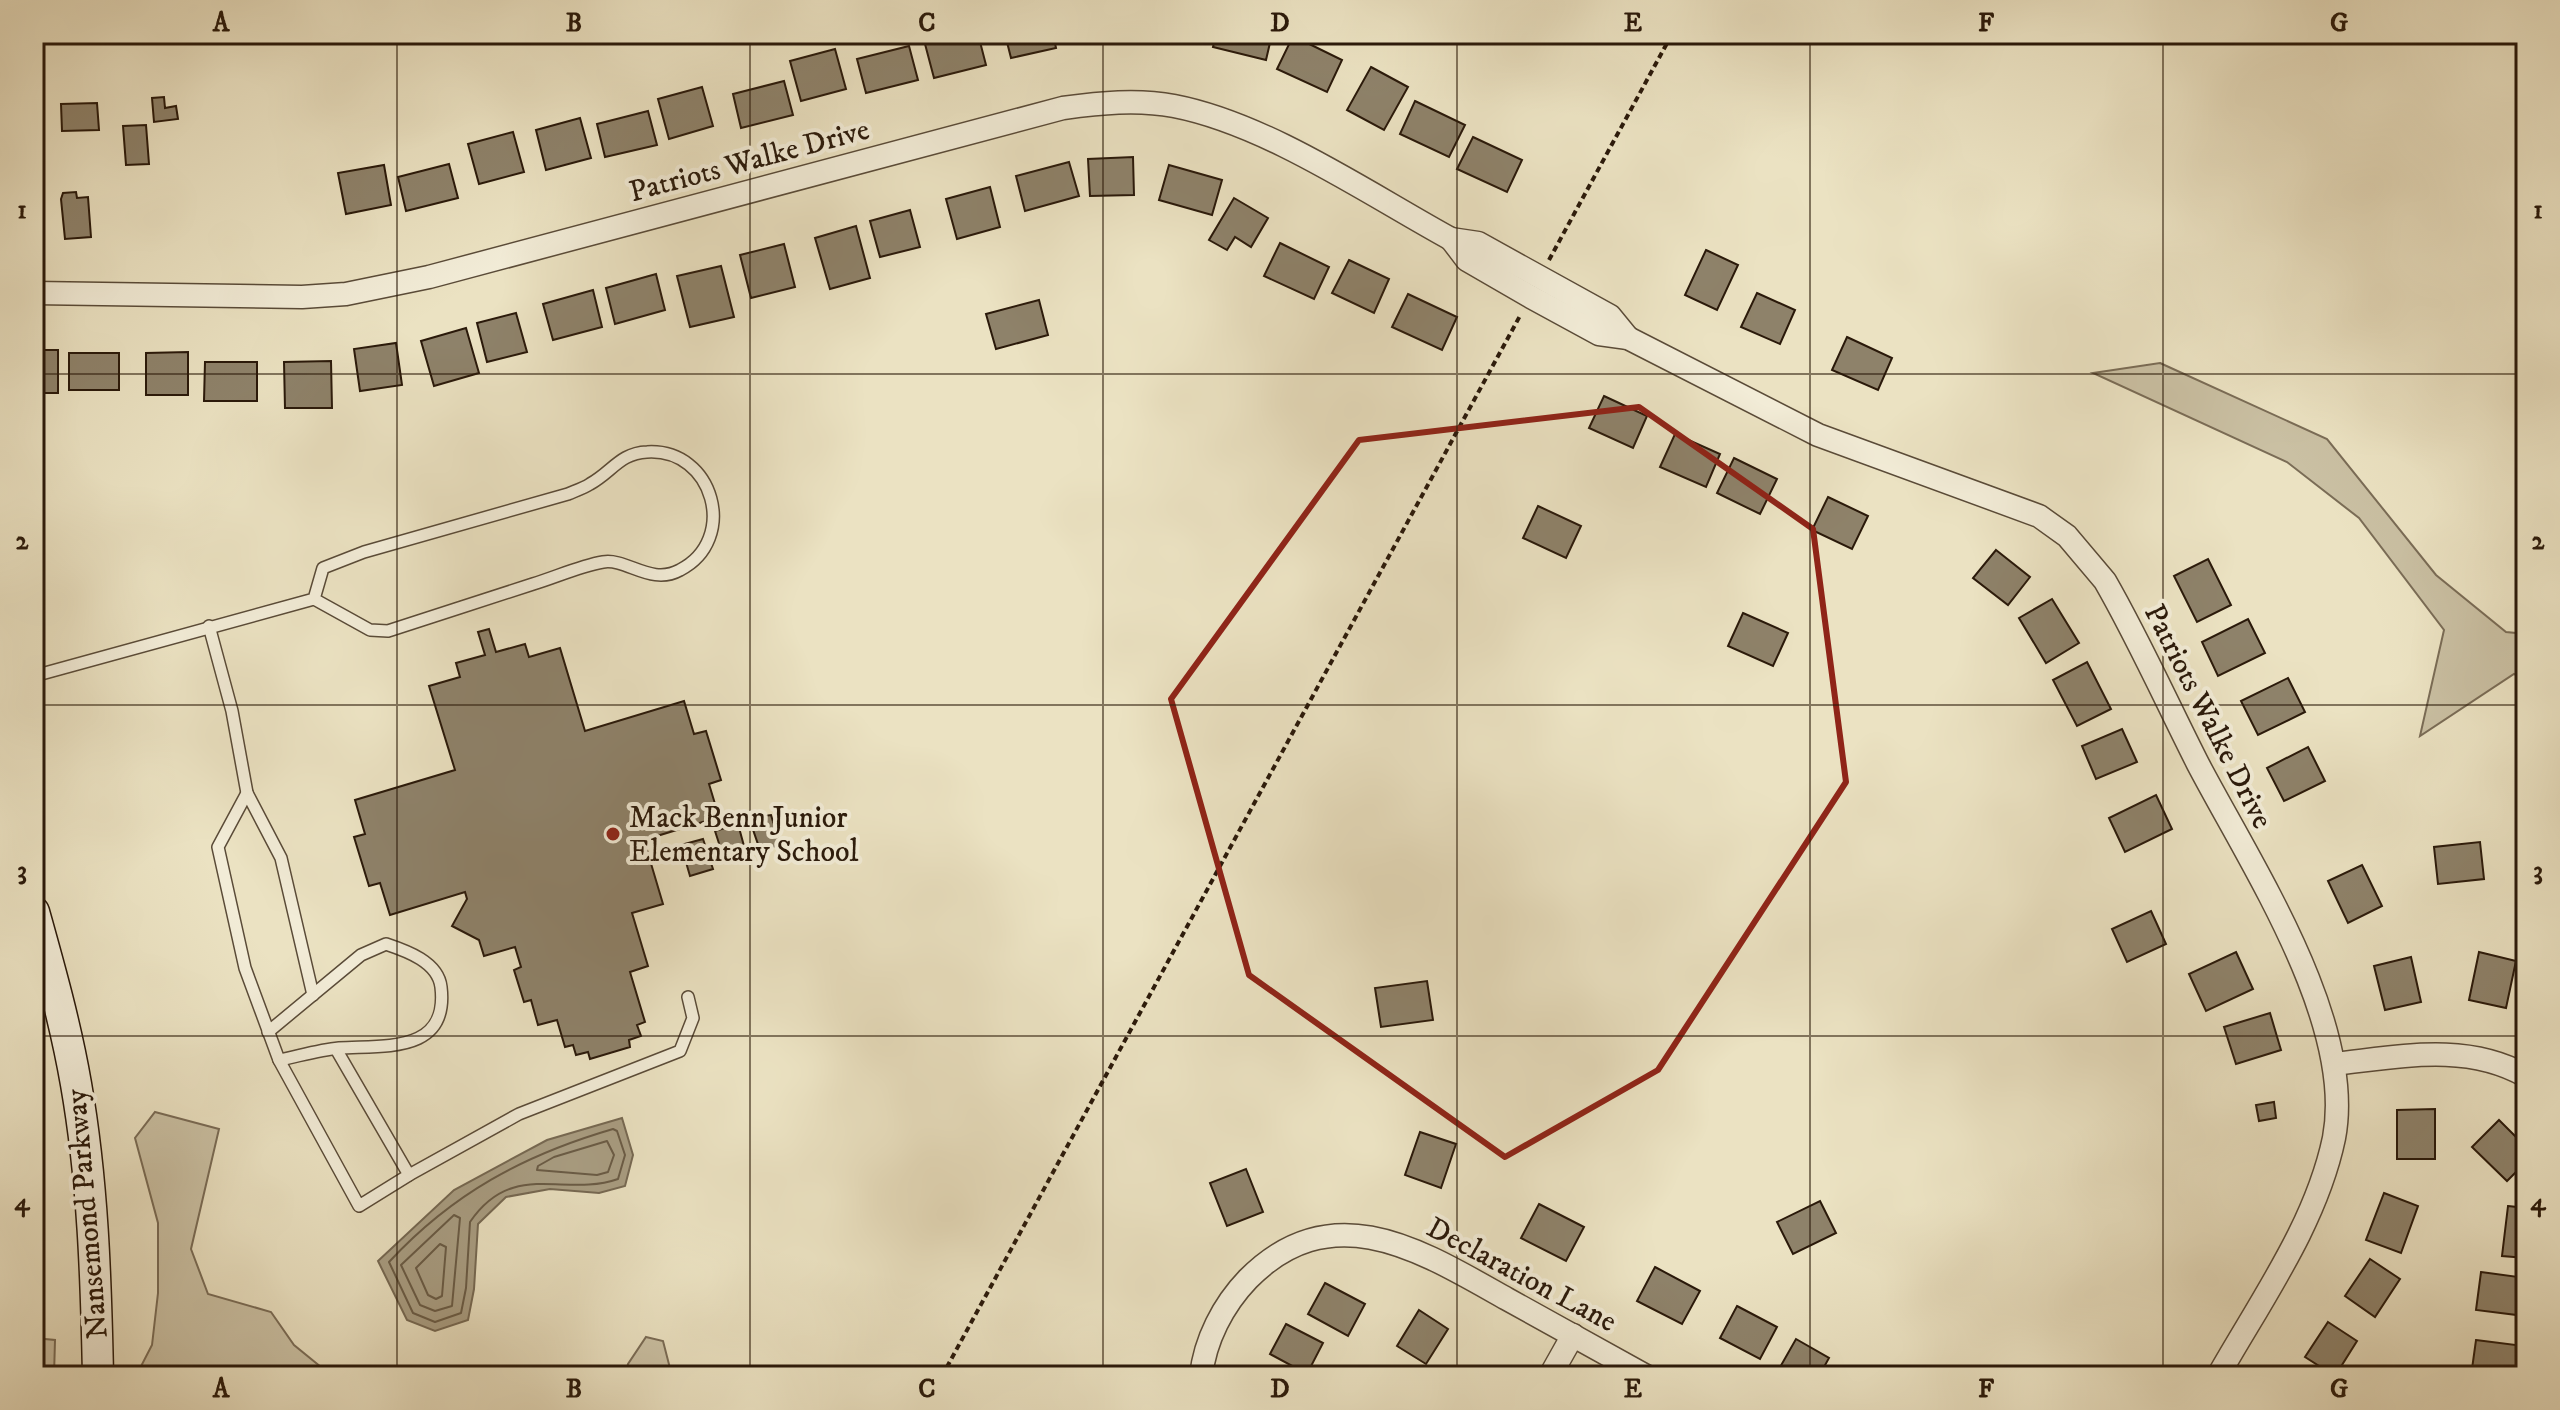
<svg xmlns="http://www.w3.org/2000/svg" width="2560" height="1410" font-family="'IM FELL DW Pica',serif">
<style>
.green{fill:#cac0a3;stroke:#7a6c56;stroke-width:2}
.water{fill:#a99e83;stroke:#766953;stroke-width:2}
.lines{fill:none;stroke-linecap:round;stroke-linejoin:round}
.shore{stroke:#6a5c46;stroke-width:2}
.building{fill:#8e826a;stroke:#2a190a;stroke-width:2}
.lane-casing{stroke:#5a4b38;stroke-width:14}
.street-casing{stroke:#5a4b38;stroke-width:25}
.secondary-casing{stroke:#2a190a;stroke-width:33}
.path{stroke:#2a190a;stroke-width:4;stroke-dasharray:6 4;stroke-linecap:butt}
.lane{stroke:#f2ecd7;stroke-width:11}
.street{stroke:#f2ecd7;stroke-width:22}
.secondary{stroke:#f2ecd7;stroke-width:30}
.marked{fill:none;stroke:#8f2418;stroke-width:6;stroke-linejoin:round}
.grid{fill:none;stroke:#2a190a;stroke-width:2;stroke-opacity:0.55}
.poi-dot{fill:#8f2418;stroke:#f2ecd7;stroke-width:3}
.labels{text-anchor:middle;stroke-width:8;stroke-linejoin:round;paint-order:stroke}
.street-label{font-size:30px;fill:#2a190a;stroke:#f2ecd7}
.poi-label{font-size:30px;fill:#2a190a;stroke:#f2ecd7;text-anchor:start}
.neatline{fill:none;stroke:#2a190a;stroke-width:3}
.grid-label{font-size:26px;text-anchor:middle;font-weight:bold;fill:#2a190a}
</style>
<rect width="100%" height="100%" fill="#ebe2c2"/>
<filter id="stains"><feTurbulence type="fractalNoise" baseFrequency=".0025" numOctaves="4"/><feColorMatrix values="0 0 0 0 .2 0 0 0 0 .09 0 0 0 0 .02 0 0 0 .5 -.17"/></filter>
<radialGradient id="worn" r=".72"><stop offset=".6" stop-color="#630" stop-opacity="0"/><stop offset="1" stop-color="#630" stop-opacity=".3"/></radialGradient>
<g class="green">
<path d="M2160,363l167,76 109,136 70,57 20,2v45l-12,-5 -94,62 24,-106 -85,-112 -72,-56 -194,-89z"/>
<path d="M155,1112l64,17 -28,120 17,45 63,18 23,33 38,31h-196l16,-31 6,-52v-70l-23,-85z"/>
<path d="M646,1337l17,4 9,35h-47l3,-12z"/>
<path d="M34,1338l21,2 -1,36h-20z"/>
</g>
<path class="water" d="M622,1118l11,37 -8,31 -26,7 -49,-4 -44,8 -28,27 -4,65 -6,31 -33,11 -28,-11 -29,-59 76,-71 93,-50z"/>
<g class="lines">
<g class="shore">
<path d="M613,1129l4,2 8,24 -7,24c-54,19 -105,-20 -148,43l-4,66 -5,25 -26,9 -22,-9 -24,-51c64,-69 135,-107 224,-133z"/>
<path d="M607,1141l7,14 -6,17 -11,3 -60,-5 1,-4 16,-9z"/>
<path d="M454,1215l6,3 -8,88 -17,5 -15,-6 -19,-40z"/>
<path d="M440,1244l6,3 -4,49 -6,3 -8,-4 -12,-27z"/>
</g>
</g>
<g class="building">
<path d="M966,34h12l8,31 -52,13 -9,-34z"/>
<path d="M1005,34h48l3,14 -45,10z"/>
<path d="M1072,34h55l-55,5z"/>
<path d="M1216,34h56l-6,26 -53,-13z"/>
<path d="M1293,36l49,24 -15,32 -50,-23z"/>
<path d="M909,46l9,34 -52,13 -9,-34z"/>
<path d="M835,49l11,40 -45,12 -11,-40z"/>
<path d="M1371,67l37,20 -24,43 -37,-20z"/>
<path d="M784,81l9,34 -52,13 -8,-34z"/>
<path d="M702,87l11,39 -44,13 -11,-40z"/>
<path d="M164,97l1,11 11,-2 2,13 -24,3 -2,-24z"/>
<path d="M1415,101l50,24 -16,32 -49,-23z"/>
<path d="M97,103l2,27 -37,1 -1,-27z"/>
<path d="M648,111l9,34 -52,12 -8,-33z"/>
<path d="M580,118l11,40 -45,12 -10,-40z"/>
<path d="M146,125l3,39 -23,1 -3,-39z"/>
<path d="M513,132l11,40 -45,12 -11,-40z"/>
<path d="M1473,137l49,23 -15,32 -50,-23z"/>
<path d="M1133,157l1,38 -44,1 -2,-37z"/>
<path d="M1069,162l10,34 -54,15 -9,-35z"/>
<path d="M449,164l9,34 -52,13 -8,-34z"/>
<path d="M384,165l7,40 -45,9 -8,-41z"/>
<path d="M1169,165l53,15 -10,35 -53,-15z"/>
<path d="M990,187l10,40 -43,12 -11,-40z"/>
<path d="M76,192l1,6 11,-1 3,40 -26,2 -4,-40 2,-6z"/>
<path d="M1234,198l34,20 -17,29 -16,-10 -8,13 -18,-10z"/>
<path d="M910,210l10,37 -40,10 -10,-36z"/>
<path d="M856,226l14,52 -40,11 -15,-51z"/>
<path d="M1280,243l49,24 -15,32 -50,-23z"/>
<path d="M784,244l11,43 -44,11 -11,-43z"/>
<path d="M1706,250l32,15 -21,45 -32,-15z"/>
<path d="M1349,260l40,19 -15,34 -42,-20z"/>
<path d="M721,266l13,51 -44,10 -13,-51z"/>
<path d="M656,274l9,36 -50,14 -9,-36z"/>
<path d="M593,290l9,37 -49,13 -10,-36z"/>
<path d="M1757,293l38,17 -15,34 -39,-17z"/>
<path d="M1408,294l49,23 -15,33 -50,-23z"/>
<path d="M1039,300l9,35 -52,14 -10,-35z"/>
<path d="M516,313l11,39 -40,10 -10,-39z"/>
<path d="M466,328l13,45 -45,13 -13,-45z"/>
<path d="M1847,337l45,21 -14,32 -46,-20z"/>
<path d="M396,343l6,42 -42,6 -6,-42z"/>
<rect x="34" y="350" width="24" height="43"/>
<path d="M188,352v43h-42v-42z"/>
<rect x="69" y="353" width="50" height="37"/>
<path d="M331,361l1,47h-47l-1,-46z"/>
<path d="M205,362h52v39h-53z"/>
<path d="M1604,396l43,20 -14,32 -44,-20z"/>
<path d="M1675,434l45,20 -14,33 -46,-20z"/>
<path d="M1734,458l43,21 -17,35 -43,-21z"/>
<path d="M1828,497l40,19 -16,33 -40,-19z"/>
<path d="M1538,506l43,20 -15,32 -43,-20z"/>
<path d="M1996,550l34,27 -22,28 -35,-27z"/>
<path d="M2208,559l23,46 -34,17 -23,-46z"/>
<path d="M2052,599l27,44 -33,20 -27,-45z"/>
<path d="M1743,613l45,20 -15,33 -45,-20z"/>
<path d="M2248,619l17,34 -47,23 -16,-34z"/>
<path d="M489,629l7,23 29,-8 4,13 31,-9 25,83 99,-30 10,33 12,-3 15,49 -12,4 10,33 -75,23 19,64 -31,9 16,53 -18,6 15,50 -8,3 4,11 -12,4 1,7 -40,12 -2,-7 -12,3 -3,-10 -8,2 -8,-27 -19,5 -7,-25 -7,2 -10,-32 7,-3 -6,-20 -31,9 -5,-16 -27,-14 15,-27 -2,-7 -75,23 -10,-32 -11,3 -15,-49 11,-3 -10,-34 100,-30 -26,-84 31,-9 -4,-14 29,-8 -7,-23z"/>
<path d="M2087,662l24,47 -34,17 -24,-46z"/>
<path d="M2288,678l17,34 -47,23 -17,-34z"/>
<path d="M2122,729l15,33 -41,17 -14,-33z"/>
<path d="M2308,747l17,34 -41,20 -17,-33z"/>
<path d="M2156,795l16,34 -47,23 -16,-34z"/>
<path d="M771,815l9,30 -20,5 -11,-32z"/>
<path d="M738,824l9,33 -22,5 -10,-31z"/>
<path d="M703,839l10,30 -23,7 -9,-31z"/>
<path d="M2480,842l4,37 -46,5 -4,-37z"/>
<path d="M2362,865l20,41 -34,17 -20,-42z"/>
<path d="M2151,911l15,33 -39,18 -15,-33z"/>
<path d="M2236,952l17,37 -47,22 -17,-37z"/>
<path d="M2479,952l37,9 -10,47 -37,-8z"/>
<path d="M2411,957l10,45 -36,8 -11,-44z"/>
<path d="M1427,981l6,39 -52,7 -6,-39z"/>
<path d="M2270,1013l11,37 -45,14 -12,-37z"/>
<path d="M2274,1102l2,16 -17,3 -3,-16z"/>
<path d="M2435,1109v50h-38v-49z"/>
<path d="M2499,1120l27,27v15l-19,19 -35,-34z"/>
<path d="M1420,1132l36,12 -15,44 -36,-13z"/>
<path d="M1246,1169l17,43 -36,14 -17,-43z"/>
<path d="M2384,1193l34,13 -17,47 -35,-13z"/>
<path d="M1820,1201l16,32 -43,21 -16,-32z"/>
<path d="M1539,1204l45,23 -18,34 -45,-23z"/>
<path d="M2508,1206l18,2v50l-24,-2z"/>
<path d="M2370,1259l30,20 -25,38 -30,-21z"/>
<path d="M1655,1267l45,24 -18,33 -45,-23z"/>
<path d="M2481,1272l45,6 -1,38 -49,-6z"/>
<path d="M1325,1283l40,21 -17,32 -40,-22z"/>
<path d="M1737,1306l40,21 -17,32 -40,-21z"/>
<path d="M1419,1310l29,19 -22,35 -29,-18z"/>
<path d="M2328,1322l29,19 -22,35 -30,-19z"/>
<path d="M1286,1324l37,19 -16,31 -37,-20z"/>
<path d="M1796,1339l33,19 -10,18h-44z"/>
<path d="M2476,1340l48,6 -4,30h-49z"/>
</g>
<g class="lines">
<g class="lane-casing">
<g id="lane">
<path d="M209,626l23,85 15,82"/>
<path d="M34,676l280,-77 56,31 18,1c48,-16 97,-31 145,-47 23,-7 47,-18 70,-22 24,-4 48,24 77,8 59,-30 34,-122 -33,-118 -27,1 -35,20 -57,32 -6,4 -15,7 -22,10l-204,58 -41,16 -9,31"/>
<path d="M313,995l-32,-137 -34,-65 -29,54 27,121 34,92 80,146 50,-31 -73,-126"/>
<path d="M268,1032l93,-77 25,-11c21,7 52,18 55,43 8,67 -57,58 -102,61 -20,2 -40,8 -60,12"/>
<path d="M409,1175l110,-61 161,-63 13,-33 -5,-21"/>
</g>
</g>
<g class="street-casing">
<g id="street">
<path d="M1451,239l16,21 64,37 68,37 29,4 190,97 221,81 28,20 38,45c34,59 62,122 93,183 53,101 158,259 136,374 -18,86 -73,162 -116,238"/>
<path d="M34,293l268,4 44,-3 83,-17 634,-169c37,-5 74,-9 111,-2 93,18 193,87 277,133l27,4 132,73 18,22"/>
<path d="M2334,1064c66,-7 132,-22 192,12"/>
<path d="M1201,1376c4,-36 22,-71 47,-97 85,-86 175,-27 259,20 47,26 93,52 139,77"/>
<path d="M1550,1376l23,-41"/>
</g>
</g>
<g class="secondary-casing">
<path id="secondary" d="M34,912c16,57 32,114 42,172 17,97 20,194 22,292"/>
</g>
<g class="path">
<path d="M1549,260l123,-226"/>
<path d="M942,1376l579,-1062"/>
</g>
<use href="#lane" class="lane"/>
<use href="#street" class="street"/>
<use href="#secondary" class="secondary"/>
</g>
<path class="marked" d="M1639,407l174,122 33,253 -188,288 -153,87 -256,-182 -78,-276 188,-259z"/>
<path class="grid" d="M397,34v1342M750,34v1342M1103,34v1342M1457,34v1342M1810,34v1342M2163,34v1342M34,374h2492M34,705h2492M34,1036h2492"/>
<circle class="poi-dot" cx="613" cy="834" r="8"/>
<g class="labels">
<g class="street-label">
<text transform="translate(749 160) rotate(-15)" y="10">Patriots Walke Drive</text>
<text transform="translate(2209 716) rotate(63)" y="10">Patriots Walke Drive</text>
<text transform="translate(86 1214) rotate(-95)" y="10">Nansemond Parkway</text>
<text transform="translate(1522 1274) rotate(28)" y="10">Declaration Lane</text>
</g>
<g class="poi-label">
<text x="629" y="827">Mack Benn Junior<tspan x="629" dy="34">Elementary School</tspan></text>
</g>
</g>
<rect width="2560" height="1410" fill="none" stroke="#ebe2c2" stroke-width="88"/>
<rect x="44" y="44" width="2472" height="1322" class="neatline"/>
<g class="grid-label">
<text x="221" y="31">A</text>
<text x="574" y="31">B</text>
<text x="927" y="31">C</text>
<text x="1280" y="31">D</text>
<text x="1633" y="31">E</text>
<text x="1986" y="31">F</text>
<text x="2339" y="31">G</text>
<text x="22" y="218">1</text>
<text x="2538" y="218">1</text>
<text x="22" y="549">2</text>
<text x="2538" y="549">2</text>
<text x="22" y="879">3</text>
<text x="2538" y="879">3</text>
<text x="22" y="1210">4</text>
<text x="2538" y="1210">4</text>
<text x="221" y="1397">A</text>
<text x="574" y="1397">B</text>
<text x="927" y="1397">C</text>
<text x="1280" y="1397">D</text>
<text x="1633" y="1397">E</text>
<text x="1986" y="1397">F</text>
<text x="2339" y="1397">G</text>
</g>
<rect width="100%" height="100%" filter="url(#stains)"/>
<rect width="100%" height="100%" fill="url(#worn)"/>
</svg>
